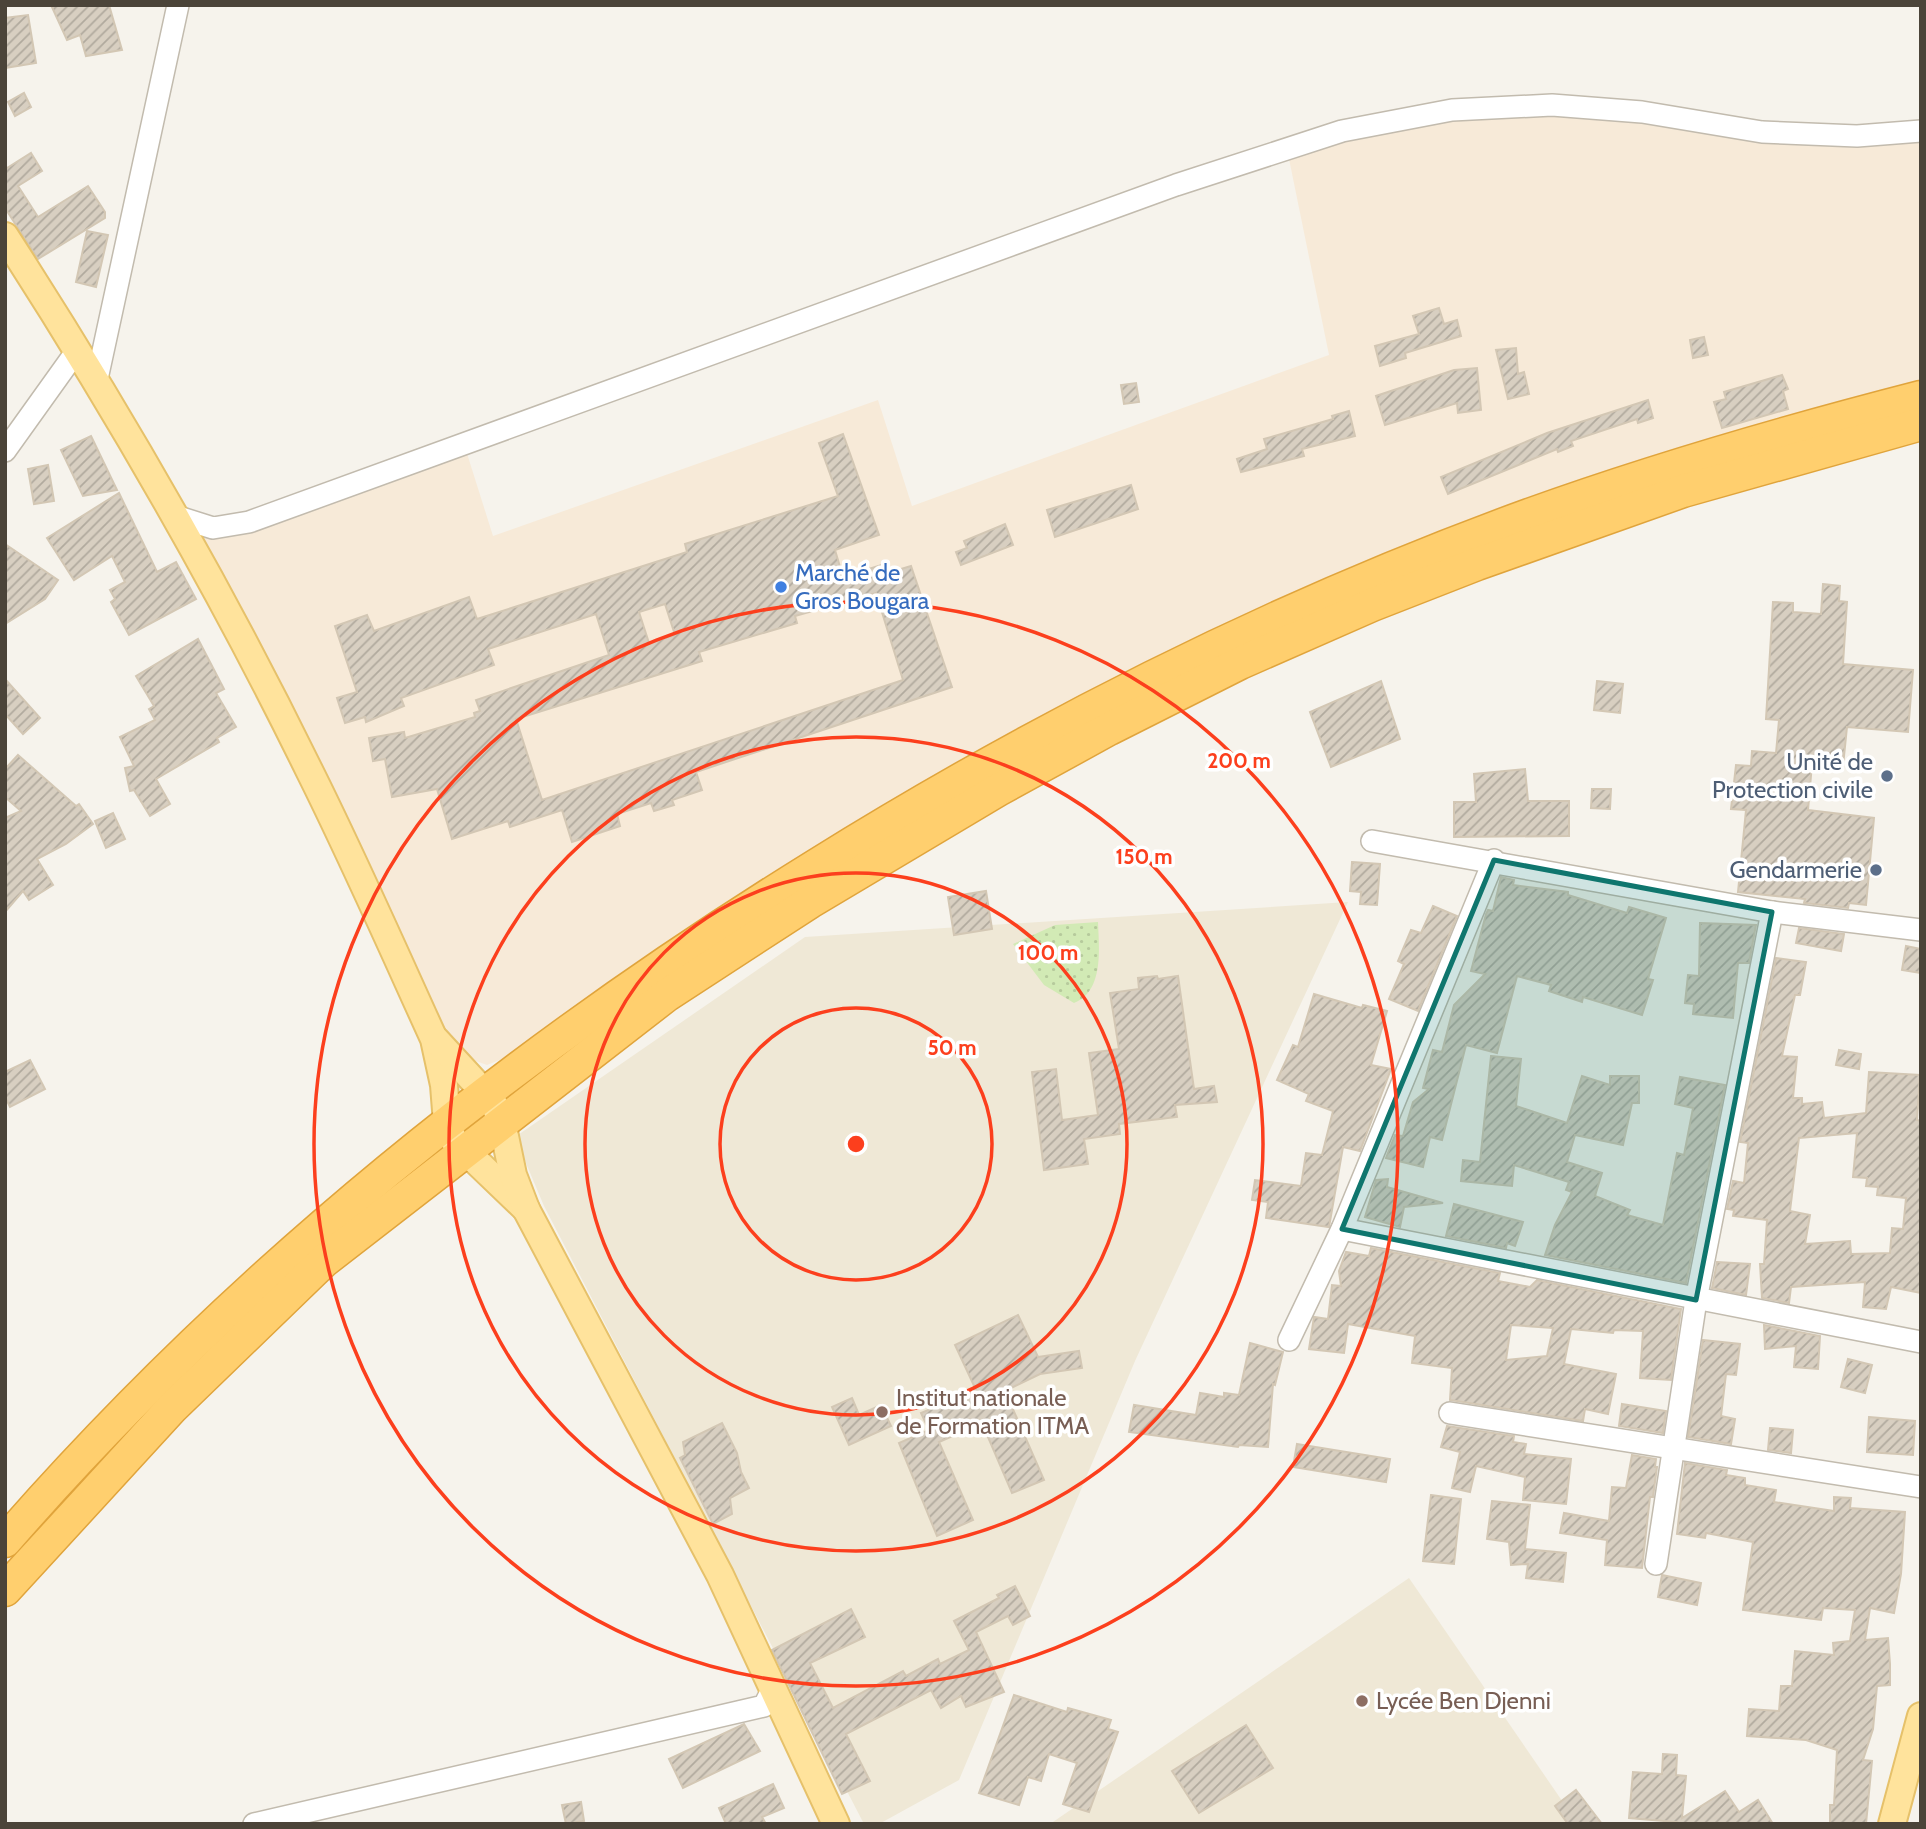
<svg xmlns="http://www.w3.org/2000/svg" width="1926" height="1829" font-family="Cabin,sans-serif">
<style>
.commercial{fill:#f7ead8}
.education{fill:#efe8d6}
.green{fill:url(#green-dots)}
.building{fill:url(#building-hatch);stroke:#d3c7b4;stroke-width:2;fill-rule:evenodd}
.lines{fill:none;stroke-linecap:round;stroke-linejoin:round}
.minor-casing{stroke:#c2bbae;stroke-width:24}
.major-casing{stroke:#e6c16a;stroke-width:30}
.highway-casing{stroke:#e0a43c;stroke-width:35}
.minor{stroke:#fff;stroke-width:21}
.major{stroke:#ffe39c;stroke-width:26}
.highway{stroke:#ffcf6e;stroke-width:32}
.marked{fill:#0f766e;fill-opacity:0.2;stroke:#0f766e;stroke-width:5;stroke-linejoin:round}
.ring{fill:none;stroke:#fc3f1d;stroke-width:3.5}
.shop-dot{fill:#3f7fe0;stroke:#fff;stroke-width:2.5}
.service-dot{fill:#5c6f8a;stroke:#fff;stroke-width:2.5}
.education-dot{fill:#8d6e63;stroke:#fff;stroke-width:2.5}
.labels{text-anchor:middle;stroke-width:7;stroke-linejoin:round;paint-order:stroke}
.shop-label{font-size:24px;fill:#366cbe;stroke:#fff;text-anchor:start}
.service-label{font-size:24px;fill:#4e5e75;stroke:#fff;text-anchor:end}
.education-label{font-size:24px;fill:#785e54;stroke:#fff;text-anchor:start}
.centre{fill:#fc3f1d;stroke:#fff;stroke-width:3.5}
.ring-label{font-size:21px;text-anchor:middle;font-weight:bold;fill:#fc3f1d;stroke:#fff;stroke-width:7;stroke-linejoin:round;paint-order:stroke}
</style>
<defs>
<pattern id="green-dots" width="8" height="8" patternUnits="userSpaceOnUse" patternTransform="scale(1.75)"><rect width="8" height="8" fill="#d2eab5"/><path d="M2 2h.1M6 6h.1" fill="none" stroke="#b6ca9c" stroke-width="1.8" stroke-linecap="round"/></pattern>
<pattern id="building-hatch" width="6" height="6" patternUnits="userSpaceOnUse" patternTransform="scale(1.75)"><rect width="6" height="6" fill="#d8cfc1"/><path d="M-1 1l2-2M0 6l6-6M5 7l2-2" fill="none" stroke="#b1aa9e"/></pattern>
</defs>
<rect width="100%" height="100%" fill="#f6f3ec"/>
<path class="commercial" d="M1552,105l210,27 159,-1v269l-393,115 -972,522 -69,28 -25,-9 -24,-26 -266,-515 77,7 215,-78 29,92 385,-136 34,106 417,-151 -42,-206 165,-39z"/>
<g class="education">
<path d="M1348,902l-213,459 -176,419 -80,44h-15l-320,-618 -29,-69 290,-200z"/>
<path d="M1409,1578l169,246h-528z"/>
</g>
<path class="green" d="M1098,922c1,27 6,69 -24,81l-30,-18 -31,-41 42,-19z"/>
<g class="building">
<path d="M51,5h58l13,45 -36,6 -6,-21 -13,5z"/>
<path d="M28,15l8,48 -31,5v-50z"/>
<path d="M24,93l7,14 -16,9 -7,-14z"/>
<path d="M31,153l11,18 -24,15 20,31 50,-31 17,26v6l-67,41 -33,-51v-43l2,3z"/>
<path d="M87,231l21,4 -12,52 -20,-5z"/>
<path d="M1439,308l5,16 13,-4 4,16 -56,17 1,5 -26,8 -5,-20 44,-12 -6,-18z"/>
<path d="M1704,337l4,18 -15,3 -3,-18z"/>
<path d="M1516,348l2,26 6,-2 5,22 -21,5 -12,-49z"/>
<path d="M1477,368l4,42 -23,3 -1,-10 -72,22 -9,-29 78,-26z"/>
<path d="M1782,375l6,14 -5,2 5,18 -66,19 -8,-26 12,-3 -2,-7z"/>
<path d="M1136,383l3,19 -15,2 -3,-19z"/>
<path d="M1648,400l5,18 -15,5 -1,-4 -66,22 2,5 -15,6 -1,-3 -109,45 -7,-17 106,-44z"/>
<path d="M1349,411l6,25 -53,13 2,7 -63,16 -4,-13 30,-10 -3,-10 69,-20 -1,-3z"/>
<path d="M843,434l36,101 -44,15 8,27 45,-14 3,9 20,-6 41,121 -256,85 6,18 -30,10 2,5 -20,6 -3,-8 -34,11 3,12 -48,16 -10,-32 -52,17 -2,-6 -56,18 -15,-50 -45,8 -7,-38 -12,2 -4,-23 35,-6 1,6 70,-21 -1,-4 6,-2 -4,-11 133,-45 -13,-41 -108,35 6,16 -93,33 3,8 -38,16 -1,-5 -20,6 -8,-25 20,-6 -22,-66 32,-11 7,16 95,-34 8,22 210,-67 -2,-8 153,-48 -19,-53zM876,593l27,87 -361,120 -26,-81 186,-58 -3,-9 98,-29 -2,-7zM665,604l10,31 -26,8 -10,-31z"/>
<path d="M91,436l26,54 -34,6 -22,-46z"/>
<path d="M48,465l6,36 -20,3 -6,-35z"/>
<path d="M1131,485l7,24 -83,28 -8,-27z"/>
<path d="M119,493l38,79 19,-10 20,37 -67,36 -18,-33 4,-3 -5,-9 15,-8 -13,-26 -38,24 -27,-42z"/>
<path d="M1005,524l8,21 -52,20 -5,-13 11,-4 -3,-7z"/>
<path d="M5,544l53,36 -13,19 -40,25z"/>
<path d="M1823,584l17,2 -1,15 8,1 -4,62 70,6 -5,62 -61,-5 -4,39 -31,-2 -4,46 66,8 -8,87 -17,-2 -1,5 -44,-5 1,-4 -67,-7 8,-82 -15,-1 5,-44 15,1 1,-15 24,2 3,-33 -13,-1 7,-117 20,1v9l28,2z"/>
<path d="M198,639l26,50 -8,4 20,34 -19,11 2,4 -63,37 14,25 -20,12 -16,-26 -4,1 -5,-23 9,-2 -14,-29 35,-17 -6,-11 5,-3 -18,-30z"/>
<path d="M5,679l35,39 -17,16 -18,-20z"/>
<path d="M1381,681l19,58 -69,28 -21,-55z"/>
<path d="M1597,681l26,3 -3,29 -26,-3z"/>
<path d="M18,755l58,51 3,-2 14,20 -27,20 -29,15 16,26 -24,15 -6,-9 -18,21v-94l16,-7 -16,-14v-28z"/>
<path d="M1525,769l3,32h41v35l-115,1v-35h22l-2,-28z"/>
<path d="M1592,789h19l-1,20 -19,-1z"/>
<path d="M113,813l12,26 -19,9 -11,-27z"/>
<path d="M1352,862l28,2 -3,41 -17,-1 1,-12 -11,-1z"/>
<path d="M1501,877l13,3 -1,5 55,7v3l59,18 2,-6 37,11 -18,61 5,1 -11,35 -59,-18 -1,5 -33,-11 2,-6 -34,-9 -20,77 -31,-8 -24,95 -12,-3 -7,30 -37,-9 9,-23 8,1 10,-34 16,-13 -6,-1 10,-38 9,2 12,-47 31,-31 -14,-3 15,-57 2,-4 5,1z"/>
<path d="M986,891l6,38 -38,6 -6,-38z"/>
<path d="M1433,906l24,10 -39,95 -29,-12 15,-35 -6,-3 13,-31 10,3z"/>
<path d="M1700,923l56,2 -7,38h-11l-5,55 -40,-4 1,-10 -9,-1 3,-28 11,1z"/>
<path d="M1799,928l45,6 -3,17 -45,-8z"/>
<path d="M1906,946l15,3v24l-19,-3z"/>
<path d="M1776,958l30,4 -6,33h-5l-13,61 15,1 -4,41h9v6l20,-2 2,16 42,-5 3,-41 51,3 -3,45 4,1v172l-30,-6 -5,22 -23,-2 2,-25 -74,5 -2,16 -27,-5 -2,-34h4l3,-44 -34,-4 1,-6 -7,-1 6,-28 11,2 4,-40 -8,-1zM1857,1133l-4,44 14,1 -1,8 12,1 -1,8 29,3 -3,31 -11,-1 -2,25 -39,1 -1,-13 -45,3 5,-29 -20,-4 9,-73z"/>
<path d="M1157,976l1,3 20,-3 16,113 20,-3 3,16 -42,3 2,12 -58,7 1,10 -36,5 4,25 -44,6 -12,-98 24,-3 6,51 36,-5 -9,-62 30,-4 -9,-56 29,-4 -1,-11z"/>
<path d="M1314,994l48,14 1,-3 24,6 -16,54 20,4 -31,82 -17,-4 -14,80 -63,-9 2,-16 -16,-2 3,-20 46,6 5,-33 16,2 11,-44 -27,-10 3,-7 -32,-14 16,-35 5,2z"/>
<path d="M1839,1050l22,4 -2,15 -23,-4z"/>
<path d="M1491,1056l30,3 -5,47 51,17 15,-47 28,9v-9h29v27h-7l-9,42 -48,-10 -8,27 35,11 -7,23 35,14 -3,5 36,10 14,-72 7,2 9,-47 -18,-4 5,-27 45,8 -39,198 -141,-28 10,-30 17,-33 -6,-2 3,-8 -55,-17 -2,21 -51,-5 2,-21 17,2z"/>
<path d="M30,1060l15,29 -35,18 -5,-10v-25z"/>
<path d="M1388,1179l-1,8 56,16 -39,4 -4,20 -35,-10 11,-37z"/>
<path d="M1454,1204l69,18 -8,24 -8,-3 -1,5 -60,-12z"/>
<path d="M1371,1248l129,25 -2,8 32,6 7,-7 144,29 -10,71 -31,-2 3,-47 -29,-1 -1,3 -42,-4 -7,35 52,10 -8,40 -23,-5 -2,12 -133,-21 2,-32 -40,-5 3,-27 -67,-12 -4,29 -35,-4 5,-32 14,2 4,-34 9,1 -2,-15 7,-19 23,4zM1511,1325l42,3 -6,28 -41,4z"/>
<path d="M1717,1262l33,2 -4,31 -34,-7z"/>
<path d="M1018,1315l20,42 41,-6 3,17 -42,6 -35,17 39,89 -32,13 -30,-70 -43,19 34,78 -36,16 -38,-93 30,-13 -8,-17 55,-23 -21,-45z"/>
<path d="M1764,1325l56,11 -2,33 -24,-2 2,-21 -31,3z"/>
<path d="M1703,1340l37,4 -4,31 -10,-1 -5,42 14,3 -4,25 -43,-7z"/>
<path d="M1250,1343l33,9 -8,33 -2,-1 -5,63 -29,-2 -1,2 -109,-15 5,-27 62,10 4,-22 24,4v-4l15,2z"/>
<path d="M1848,1359l24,6 -7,28 -24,-6z"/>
<path d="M852,1398l7,17 22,-10 10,21 -42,19 -17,-38z"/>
<path d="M1622,1404l44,7 -3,22 -44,-7z"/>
<path d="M1869,1417l46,4 -2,34 -46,-3z"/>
<path d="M722,1423l15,30 4,19 8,16 -19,10 2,16 -19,10 -33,-66 5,-3 -2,-13z"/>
<path d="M1447,1426l67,10 -1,6 13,2 -2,10 47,5 -5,45 -43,-4 2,-23 -49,-11 -6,26 -18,-4 8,-36 -19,-5z"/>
<path d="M1770,1428l23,2 -2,23 -23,-3z"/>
<path d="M1297,1444l93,15 -4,23 -93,-15z"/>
<path d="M1632,1455l24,4 -1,8h2l-4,30h-3l-8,71 -37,-3 2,-25 -47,-7 4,-20 45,8 3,-34 14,1z"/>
<path d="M1685,1463l42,7 -1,5 19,3v7l31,5 -2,12 60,9v-14l17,1 -1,10 55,4 -4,62 -7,39 -24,-5 -5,32 23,-2 2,26v21l-13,1 -4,43 -10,31 9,1 -6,63h-36v-19h4l3,-55 -31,-10 -59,-4 2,-27 30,2 2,-25h11l3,-35 39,4 -1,-12 17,-2 5,-31 -32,-2 -2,12 -78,-10 10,-68 -47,-9 -1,5 -28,-4z"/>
<path d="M1431,1495l30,4 -7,65 -31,-3z"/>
<path d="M1492,1501l38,4 -5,44 41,4 -3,29 -37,-4 2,-14 -17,1 -2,-23 -22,-3z"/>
<path d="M1662,1575l39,8 -4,22 -39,-8z"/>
<path d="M1015,1586l15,30 -17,9 -5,-9 -32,16 28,60 -38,15 -5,-11 -20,12 -10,-18 -85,44 24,47 -28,13 -70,-144 79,-41 14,28 -55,26 23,45 70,-37 3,5 32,-17 2,5 29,-14 -15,-29 45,-23 -2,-3z"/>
<path d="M1014,1695l53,17 1,-4 43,12 -3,9 10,3 -29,80 -26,-8 14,-41 -28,-9 -8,27 -13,-4 -9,28 -40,-12z"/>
<path d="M744,1724l16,27 -77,37 -14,-29z"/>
<path d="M1246,1725l27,43 -74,45 -27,-42z"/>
<path d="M1663,1754l14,1 -1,20 10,1 -4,42 43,-27 14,21 19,-12 15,24h-100l3,-2 -47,-4 4,-46 29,2z"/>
<path d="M773,1784l11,24 -22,9 4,7h-40l-7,-16z"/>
<path d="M1576,1790l10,13 16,21h-34l-13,-18z"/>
<path d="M581,1802l3,19 -18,3 -4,-19z"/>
</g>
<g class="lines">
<g class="minor-casing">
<g id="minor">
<path d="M97,379l81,-374"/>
<path d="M5,451l73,-102"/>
<path d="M172,515l41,13 36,-6 927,-337 166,-54 110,-21 100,-5 90,7 120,20 95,4 64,-5"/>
<path d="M1372,841l400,71 149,18"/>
<path d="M1342,1229l579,113"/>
<path d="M1289,1340l53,-111 152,-369"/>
<path d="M1450,1413l471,74"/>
<path d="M1656,1564l40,-264 76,-388"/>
<path d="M254,1824l510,-118 9,-18"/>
</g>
</g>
<g class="major-casing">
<g id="major">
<path d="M5,236c111,172 214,350 304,534 44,88 84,179 125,269l10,46 3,38 6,16 73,70"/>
<path d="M436,1040l57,62 9,20 11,53 13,34 194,366 116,249"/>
<path d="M1892,1824l29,-108"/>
</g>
</g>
<g class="highway-casing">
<g id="highway">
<path d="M5,1541c233,-267 510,-489 810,-675 225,-140 464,-260 714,-351 128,-46 260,-84 392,-118"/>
<path d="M5,1590l167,-182 152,-147 343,-266 143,-93 188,-112 111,-61 131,-66 132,-58 105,-41 206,-73 238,-67"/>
</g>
</g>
<use href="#minor" class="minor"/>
<use href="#major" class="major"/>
<use href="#highway" class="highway"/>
</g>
<path class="marked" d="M1494,860l278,52 -76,388 -354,-71z"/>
<g class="ring">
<circle cx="856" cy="1144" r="136"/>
<circle cx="856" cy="1144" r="271"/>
<circle cx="856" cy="1144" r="407"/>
<circle cx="856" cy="1144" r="542"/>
</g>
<circle class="shop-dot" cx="781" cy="587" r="7"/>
<g class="service-dot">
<circle cx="1887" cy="776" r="7"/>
<circle cx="1876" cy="870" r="7"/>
</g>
<g class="education-dot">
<circle cx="882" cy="1412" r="7"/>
<circle cx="1362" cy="1701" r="7"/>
</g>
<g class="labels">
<g class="shop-label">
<text x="795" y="581">Marché de<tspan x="795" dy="28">Gros Bougara</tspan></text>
</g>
<g class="service-label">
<text x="1873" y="770">Unité de<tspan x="1873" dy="28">Protection civile</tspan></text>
<text x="1862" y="878">Gendarmerie</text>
</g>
<g class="education-label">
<text x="896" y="1406">Institut nationale<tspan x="896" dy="28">de Formation ITMA</tspan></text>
<text x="1376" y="1709">Lycée Ben Djenni</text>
</g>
</g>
<circle cx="856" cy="1144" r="10" class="centre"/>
<g class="ring-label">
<text x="1239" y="768">200 m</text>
<text x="1144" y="864">150 m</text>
<text x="1048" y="960">100 m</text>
<text x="952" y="1055">50 m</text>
</g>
<rect width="1926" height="1829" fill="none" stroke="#4b4439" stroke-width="14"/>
</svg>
